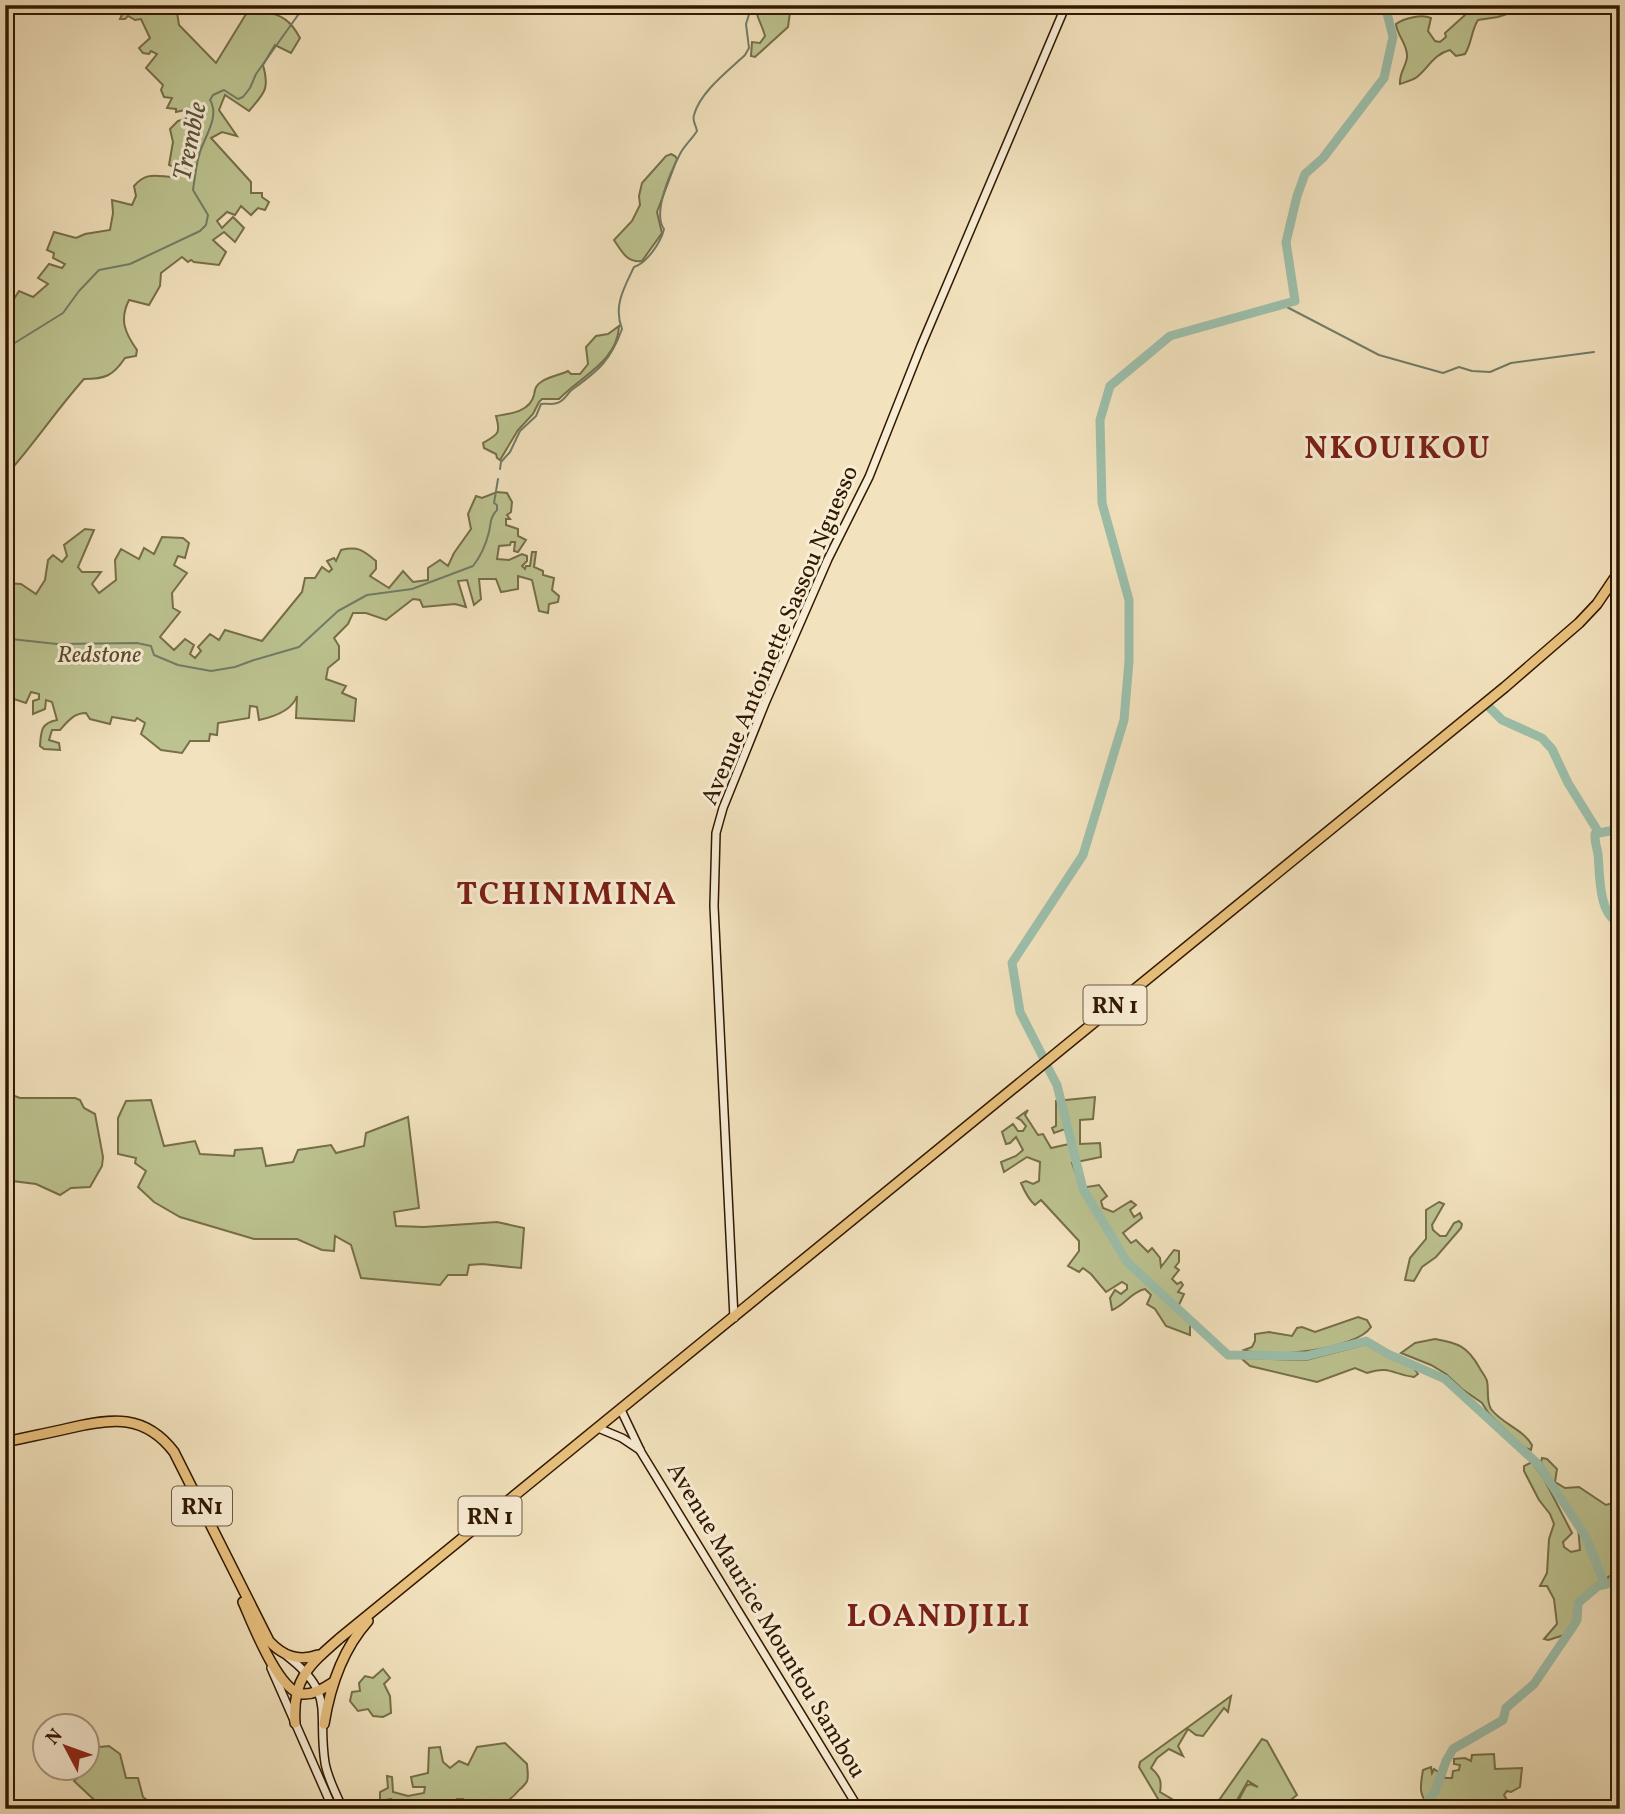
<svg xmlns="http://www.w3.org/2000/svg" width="1625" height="1814" font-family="Vollkorn,serif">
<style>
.green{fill:#bcc390;stroke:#766e48;stroke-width:2}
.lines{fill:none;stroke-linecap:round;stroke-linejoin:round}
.stream{stroke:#717c67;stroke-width:2}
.river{stroke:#9cbfab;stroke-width:9}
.secondary-casing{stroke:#311800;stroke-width:10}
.highway-casing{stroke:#311800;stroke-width:12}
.secondary{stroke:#f7ecd4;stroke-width:7}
.highway{stroke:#e9c17e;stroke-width:9}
.labels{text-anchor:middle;stroke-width:6;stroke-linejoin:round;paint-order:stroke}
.shield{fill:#f7ecd4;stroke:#6c5840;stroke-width:2}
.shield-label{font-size:23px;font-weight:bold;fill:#311800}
.street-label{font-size:24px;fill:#311800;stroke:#f7ecd4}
.park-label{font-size:24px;font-style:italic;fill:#5b4b2b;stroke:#f7ecd4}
.water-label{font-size:26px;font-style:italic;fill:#56523c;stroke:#f7ecd4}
.district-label{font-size:32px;font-weight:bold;letter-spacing:2px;fill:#7a1f14;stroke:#f7ecd4}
</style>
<rect width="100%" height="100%" fill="#f2e2bd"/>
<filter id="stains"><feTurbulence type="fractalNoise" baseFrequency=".00286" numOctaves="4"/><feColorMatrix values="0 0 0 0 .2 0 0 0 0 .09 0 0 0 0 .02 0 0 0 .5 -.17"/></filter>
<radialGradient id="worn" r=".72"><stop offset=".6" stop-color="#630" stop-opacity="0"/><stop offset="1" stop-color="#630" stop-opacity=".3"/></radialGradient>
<g class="green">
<path d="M112,5l64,1 3,19 37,38 35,-57c24,10 35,6 49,32l-9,15 -16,-8 -12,20c7,25 1,28 -14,46l-24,-16 -6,15 18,26 -15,-4 -11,6 40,44v11h11v4l7,5 -4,8 -7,-2 -7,7 -10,-9 -6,9 -8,-3 -10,9 5,7 11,-11 11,11 -9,14 -11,-10 -11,8 13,12 -7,13 -25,-3 -3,-2 -3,2 -6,-5 -21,16 -1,13 -11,19 -20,-5c-10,20 -4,33 8,50l-1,6 -11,2c-12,18 -20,21 -41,21 -25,28 -46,59 -70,87l-9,-3v-150l14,-22 14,6 15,-13 -10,-6 11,-14 13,4 3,-4 -12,-6 1,-5 -7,-3 7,-18 22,6 9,-4 25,-4 3,-17 -1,-13 20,5 4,-9 -2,-10c12,-14 21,-10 38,-9l4,-9 -7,-3 4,-23 -3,-13 8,-8 8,-2 -1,-9 -9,2v-3l-9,-1 5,-10 -8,-1 -3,-7 2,-5 -17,-17 11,-14 -6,-3 -2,3 -6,-1 -4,-5 11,-10 -9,-19 -6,1 -7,-4 -3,3h-5l4,-9z"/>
<path d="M755,5h36l-3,22 -33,30 -4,-1 1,-14 8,1 5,-7c-3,-12 -9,-19 -10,-31z"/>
<path d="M1466,5l32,2 36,-2 -36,12 -20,3c-7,11 -6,23 -13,34l-9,2 -6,-6c-16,4 -21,17 -33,27 -4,3 -11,5 -17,7 -1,-11 6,-17 7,-27 1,-13 -10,-21 -11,-33 8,-6 26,-10 35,-6l-3,13 7,10 5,1 6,-5 -1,-4 20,-18z"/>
<path d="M671,154l4,2 2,3 -20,53 5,21 -20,28c-15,2 -20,-9 -28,-21l18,-19 8,-16 -1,-9 3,-13 24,-27z"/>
<path d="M619,326c-1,35 -39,51 -60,73h-17l-3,3 -6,12 -15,16 -18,30 -3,-2 -1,-4 -12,-6 -1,-5c15,-9 18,-9 13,-27 13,-2 34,-4 38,-21 1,-5 1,-9 7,-13 7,-5 19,-7 27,-11l3,3h9l8,-10 -2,-17 10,-11 12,-2z"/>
<path d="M497,492l10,1 5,9 -1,10 -4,3 3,4h-4v6l12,4v7l8,4 -8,12 -4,-1 1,-9h-4l-1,3 -11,1 -2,13 12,1 13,-6 5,2v5l-5,5 3,3 1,-3h4l2,-14h4l-2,15 9,4v4l11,3 -2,12 7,6 -1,6 -9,2 -1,9 -9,-2 -7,-31 -14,-4v13l-17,3 -5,-13h-17l2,20 -7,6 -7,-25 -9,1 8,26 -11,-3 -32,3 -3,-7 -7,-1 -27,21 -20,-7h-13l-5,11 -14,14 5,8v13l-11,9 -2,11 20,7 -4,7 14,6 -2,22 -58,-3 1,-22c-5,15 -24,21 -38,24l-2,-13 -7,-1 -1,12 -31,5 -1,12 -7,-1 -1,7h-19l-8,12 -21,-3 -20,-16 4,-11 -8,-5 -2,3 -23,-4 -2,7 -20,-5 -4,-6c-12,0 -18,8 -26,17h-8l-3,10 10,3 1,7 -16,-1 -4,-3c1,-15 1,-23 17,-26l-5,-18 -6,-2 -1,9 -12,5v-13l6,-2v-5l-8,-2 -5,11 -15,-5 -1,5 -5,1v-121l16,1 15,10 9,-14 3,-20 5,-5 9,7 5,-6 -3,-11 21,-16 9,1 -16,37 4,5h19l-9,12 7,9 17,-13 -1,-20 6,-11 18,10 5,-11 10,6 8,-17 21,1 6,5 -4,15 -7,-2 -4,9 13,8 -15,20 1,15 7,4 -20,25 14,13 11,-11 9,6 -4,9 5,4 6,-7 -3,-4 12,-13 9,6 6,-10 37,11 40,-49 3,-14h10l7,-11 7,5 3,-3 -5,-8 7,-3 2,3 5,-11c17,-4 22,0 35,11v8l-6,7 19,12 14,-17 10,11 15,-2v-12l12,-8 8,6 6,-13 17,-24 -3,-15 8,-18 6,2z"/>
<path d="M5,1088l6,2 1,5 8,3h55l5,2 4,8 11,6 8,43 -1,9 -12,21 -19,1 -11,7 -24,-11 -31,-4z"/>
<path d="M1095,1097l-2,22 -13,1v24l20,-1 1,14 -29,6 9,25 18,-3 8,11 -6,5 2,7 10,4 18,-11 5,4 -6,5 4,7 6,-4 2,5 -19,15 8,10 5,-3 12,12 4,-4 8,10 1,9 13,-17 5,1v11l-4,5 4,3 -7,9 5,5 4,-2 2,3 -5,7 6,2 -6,13 12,17v11l-24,-9 -11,-17 -8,-5 4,-9 -6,-6c-14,3 -21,17 -33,21l-2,-12 5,-8 6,4 6,-5v-4l-5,-3 -16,10 -15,-18 -8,-6 -4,4 -11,-6 11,-15v-10l-38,-41 -6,5c-6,-5 -11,-15 -14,-22l5,-2 7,3 6,-3 1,-19 -13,-5 -23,15 -3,-10 15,-6 7,-6 -7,-13 -6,6 -4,1 -4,-12 11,-8 5,7h5l3,-5 -5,-6 -4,-2 11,-8 -3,5 13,20 5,-1 8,14 18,-4 -4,-15 -11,4 -2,-5 4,-2v-25z"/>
<path d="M151,1100l13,46 31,-5 5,13 34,2 1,-6 27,-2 4,18 27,-4 5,-12 33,-5 5,8 28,-7 2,-13 42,-16 11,91 -25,4 2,14 28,1 73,-5 27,6 -3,40 -39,-4 -13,1 -2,10h-19l-8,10 -79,-7 -10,-33 -16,-9 -1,15 -12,-1 -25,-11h-43l-74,-22 -26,-15 -16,-15 8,-16 -11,-8 1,-5 -18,-4v-36l8,-17z"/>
<path d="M1439,1202l5,2 -12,21 1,5 7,6h6l8,-13 5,-2 3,3 -1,4 -25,29 -14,10 -8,14 -9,-1 5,-22 16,-19v-29z"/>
<path d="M1358,1317l9,3 4,7c-15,23 -102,32 -127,23l8,-3 3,-6v-7l14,-2 23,4 5,-8 5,-1 13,5z"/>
<path d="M1435,1339c23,4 32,7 44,28 2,4 7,10 8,14 2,10 -1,19 4,28 11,15 32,20 41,36l-1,5 -8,-3 -34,-33 -7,-11 -20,-14 -16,-15 -15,-9 -30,-12 14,-10z"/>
<path d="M1367,1344c14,8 44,17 51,30l-4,3c-21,-2 -23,-12 -47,-4l-12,-5 -38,14 -67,-16 -9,-8 65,2z"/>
<path d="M1542,1458l5,1 10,10 -2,13 10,6 14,-1 27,18 14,-4v70l-12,6 1,5c-13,5 -29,15 -33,30 -2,8 1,14 -7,20 -5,4 -15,6 -21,8l-4,-1 13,-15 -3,-25 -7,-13h-7l7,-13 2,-34 5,-15 -4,-10 -11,-14 -15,-29v-5l8,-4 12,17 28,54 -9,9 1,5 7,5 9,-2 -2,-24 -37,-64z"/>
<path d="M383,1669l7,9 -6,6 6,12 1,17 -8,4 -10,-1 -5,-7 -10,2 -8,-10 2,-9 8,-1 -1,-8 6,-7 8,2z"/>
<path d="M1231,1696l-3,16 -4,-4 -21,28 -7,-1 -8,-6 -10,17 5,10 -14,-7 -12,9 -6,10c9,8 11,13 9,24l29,17h-25l-25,-42 1,-5z"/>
<path d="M1262,1739l5,2 30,54 -18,14h-45l12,-23 4,-2 8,3 -10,-6 -16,28h-25l2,-8 8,2z"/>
<path d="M505,1743l22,21c0,4 2,12 0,17 0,1 -5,7 -7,8 -15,19 -37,25 -57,10h-6l-2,10h-71l11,-2v-4l-4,-4 -11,2v-9l8,-4 -1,-12 5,1 1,15 15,4 16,-3 1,-6h-12l-2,-10 17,-4 1,-25 11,-1 3,15 7,6 9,-7 9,4 9,-18z"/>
<path d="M109,1746l11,8 6,24h12l5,19 16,12h-42l3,-6 -10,-1 -3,7h-3l-30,-28 14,-12 1,-21z"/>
<path d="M1494,1754l1,15 27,-1 -2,19 -9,5 -4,-1 -3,4 3,5 -5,4 5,5h-7l-7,-6 -5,6h-31l-2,-3 -3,1 -3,-6 -5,8h-12c-14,-13 -12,-22 -9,-39l8,-3 1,6 2,-4 7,5 5,-4 -2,8h8l1,-7 6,-1 1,-5 -6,-1v-5l11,-1 6,3 1,-6z"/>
</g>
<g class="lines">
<g class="stream">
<path d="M1283,305l96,50 64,18 16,-6 13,4 18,1 21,-9 83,-11"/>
<path d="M5,349l58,-36 16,-22 20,-21 31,-6 70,-33 6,-6 2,-10 -15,-25c2,-13 3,-25 7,-38 5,-16 20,-36 10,-52l3,-5 11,-5 14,9 5,-2 7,-9 6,-14 42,-59 17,-10"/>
<path d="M500,469l1,-7 9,-10 10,-21 16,-15 5,-12c5,-1 10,1 16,-1 8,-2 10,-10 16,-14 26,-19 38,-29 49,-60 -9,-23 2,-41 12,-62 13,-4 27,-25 30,-38 -12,-16 7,-58 16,-75 4,-8 12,-15 17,-23 -1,-6 -5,-10 -3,-16 6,-23 34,-44 51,-60l4,-7 -3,-24 6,-19"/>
<path d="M11,639l46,5 80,-1 14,3 3,9 24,10 33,6 24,-4 19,-7 45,-13 39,-36 29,-16 45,-6 61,-23c8,-10 13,-22 16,-34 2,-9 1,-15 8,-22v-5l-3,-2 4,-24"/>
</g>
<g class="river">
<path d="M1488,706l14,14 40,18 10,11 16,34 31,50 -4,1v3c0,6 2,11 3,17 2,19 0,59 20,68l2,7"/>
<path d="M1599,833l21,-4"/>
<path d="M1043,1057l-23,-45 -8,-49 71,-108 41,-135 5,-59v-61l-27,-97 -2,-83 10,-34 60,-50 125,-35 -9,-59 11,-46 8,-22 18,-16 61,-80 9,-41 -8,-32"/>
<path d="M1047,1066l10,19 26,104 44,73 101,93 78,1 60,-15 22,13 57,25 93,85 48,73 18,46"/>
<path d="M1421,1809l14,-17 11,-31 7,-12 50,-29 3,-12 28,-24 40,-59 3,-5 1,-17 20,-17 22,-5"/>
</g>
<g class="secondary-casing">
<g id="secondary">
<path d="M734,1318l-20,-412 2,-73 7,-25 43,-107 62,-142 41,-82 52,-131 145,-341"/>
<path d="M621,1410l20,42 218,357"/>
<path d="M598,1428l24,10 18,12"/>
<path d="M287,1656c49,38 30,54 38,107 3,16 11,31 18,46"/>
<path d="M271,1668l62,141"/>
</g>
</g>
<g class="highway-casing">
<g id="highway">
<path d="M5,1442c22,-5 44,-9 65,-14 42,-10 75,-14 104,24l95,189c14,15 29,21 49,14"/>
<path d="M243,1602c9,20 35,89 59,92 11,1 21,-5 30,-11"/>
<path d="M295,1723c-3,-44 14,-58 45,-85l1165,-951 74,-64 18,-19 23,-34"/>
<path d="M324,1724c6,-37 18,-74 44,-103"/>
</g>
</g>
<use href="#secondary" class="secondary"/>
<use href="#highway" class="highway"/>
</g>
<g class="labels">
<g class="shield">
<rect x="1083.5" y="985.5" width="63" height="39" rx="5"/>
<rect x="172" y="1486.5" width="60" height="39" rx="5"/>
<rect x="458.5" y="1496.5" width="63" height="39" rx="5"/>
</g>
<g class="shield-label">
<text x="1115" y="1013">RN 1</text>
<text x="202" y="1514">RN1</text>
<text x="490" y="1524">RN 1</text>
</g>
<g class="street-label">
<text transform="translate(779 635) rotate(-67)" y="8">Avenue Antoinette Sassou Nguesso</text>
<text transform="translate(767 1620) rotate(59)" y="8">Avenue Maurice Mountou Sambou</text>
</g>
<g class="park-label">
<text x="99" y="662">Redstone</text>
</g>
<g class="water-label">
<text transform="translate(189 141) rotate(-78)" y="9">Tremble</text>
</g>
<g class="district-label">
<text x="1398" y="458">NKOUIKOU</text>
<text x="567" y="904">TCHINIMINA</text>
<text x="939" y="1626">LOANDJILI</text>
</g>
</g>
<rect width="1625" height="1814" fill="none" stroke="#f2e2bd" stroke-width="28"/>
<rect x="7" y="7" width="1611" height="1800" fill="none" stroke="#311800" stroke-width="3.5"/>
<rect x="14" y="14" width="1597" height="1786" fill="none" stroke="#311800" stroke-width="2"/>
<g transform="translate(66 1747) rotate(311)"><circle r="33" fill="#f7ecd4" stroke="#a8977f" stroke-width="2"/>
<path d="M0-5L12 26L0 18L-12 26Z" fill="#8f2418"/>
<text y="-10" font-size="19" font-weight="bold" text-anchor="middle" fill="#311800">N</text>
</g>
<rect width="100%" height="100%" filter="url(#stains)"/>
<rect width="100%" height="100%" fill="url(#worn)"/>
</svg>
